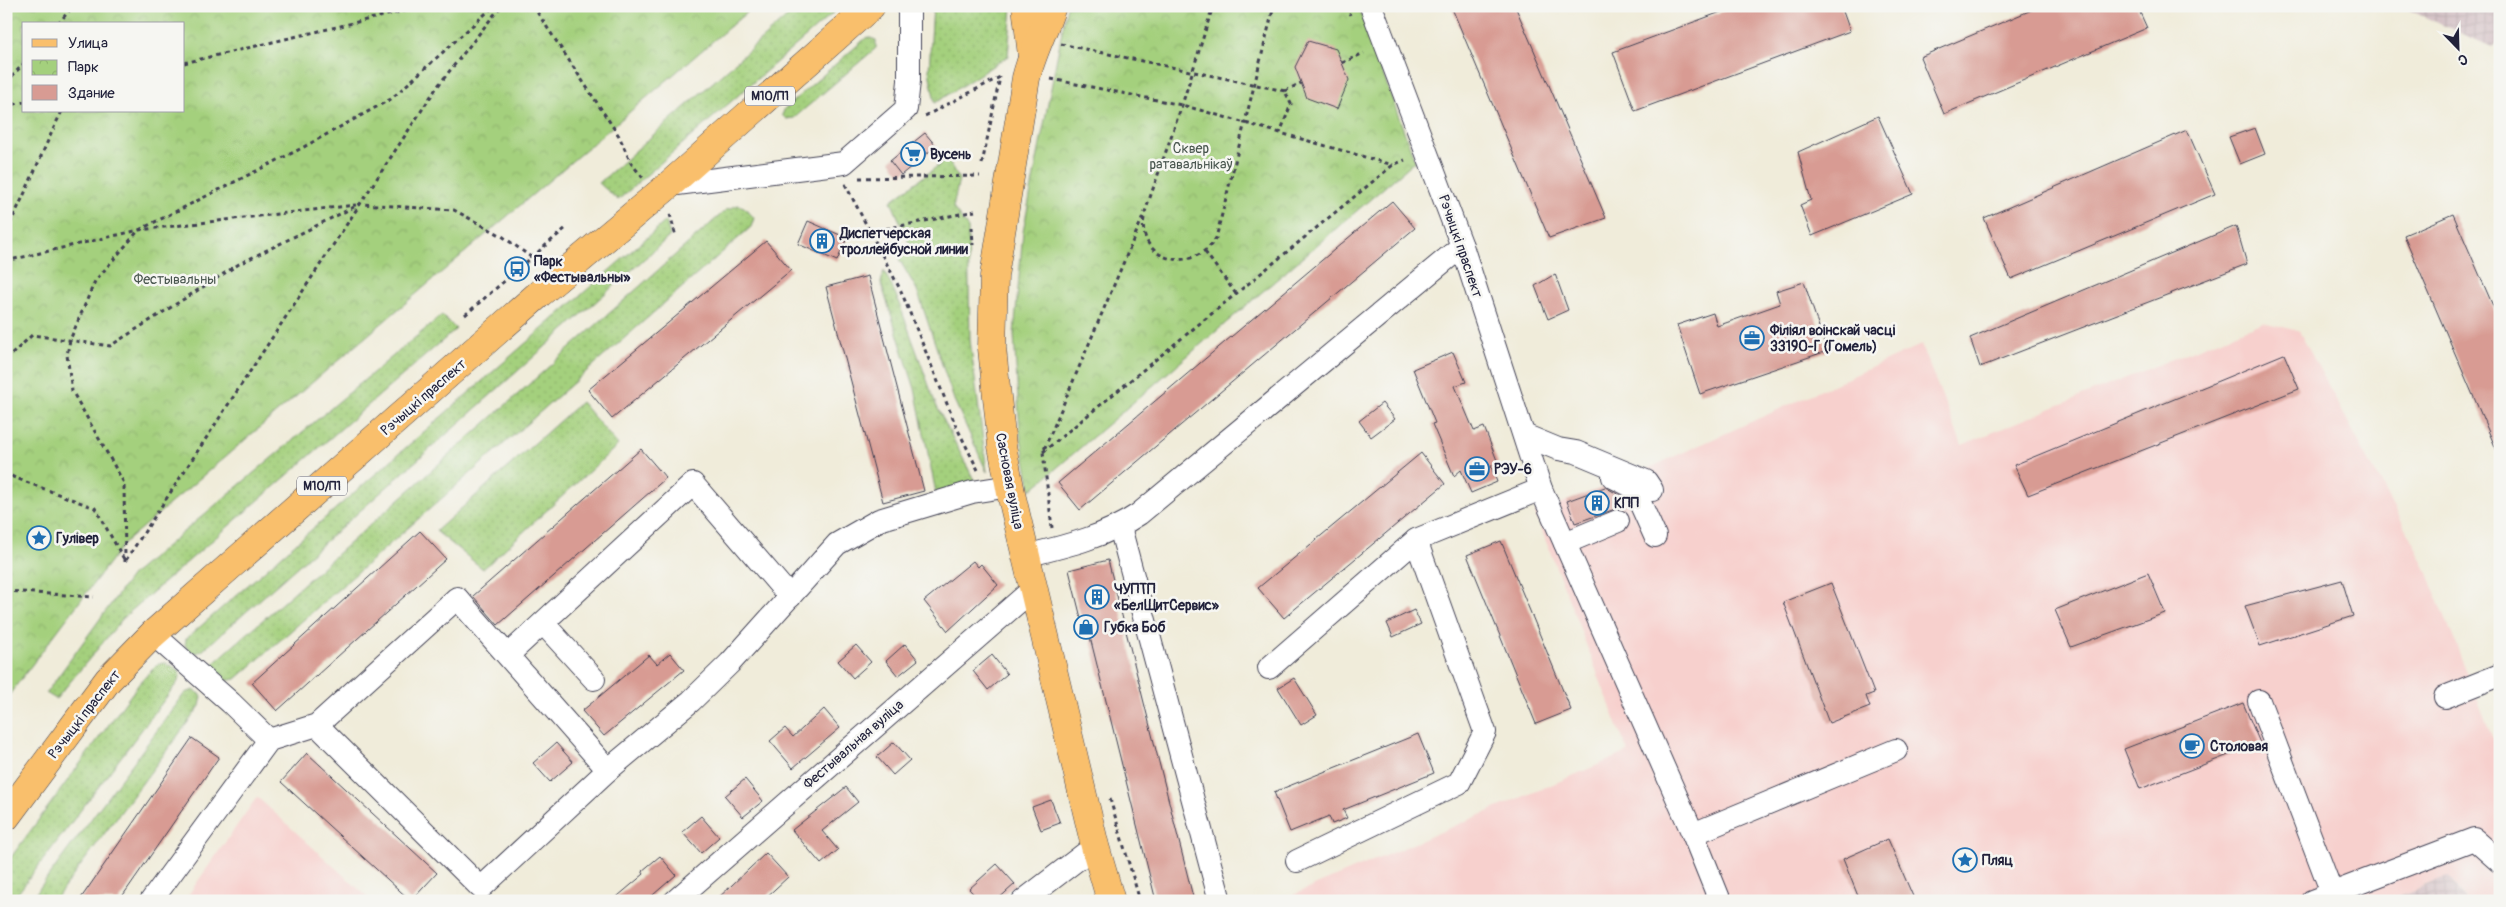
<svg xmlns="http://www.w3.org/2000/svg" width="2506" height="907" font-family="Pangolin,sans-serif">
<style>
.built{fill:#f7d0cd}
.industrial{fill:url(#industrial-grid)}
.grass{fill:url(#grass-dots);stroke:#63795c}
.park{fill:url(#park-crowns);stroke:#63795c;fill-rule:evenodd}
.building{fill:#d89b93}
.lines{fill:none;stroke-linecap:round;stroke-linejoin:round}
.minor-casing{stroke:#414053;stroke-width:24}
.major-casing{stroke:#414053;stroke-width:29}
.path{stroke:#414053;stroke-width:3;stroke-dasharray:4 4;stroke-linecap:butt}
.minor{stroke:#fff;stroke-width:22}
.major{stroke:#f9bf6c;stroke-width:28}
.labels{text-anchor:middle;stroke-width:5;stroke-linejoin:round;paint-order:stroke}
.shield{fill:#f6f6f2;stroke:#626272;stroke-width:1}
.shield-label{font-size:12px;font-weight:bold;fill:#22223b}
.park-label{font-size:14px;fill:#49564f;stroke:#f6f6f2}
.poi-label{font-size:14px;font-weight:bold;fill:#22223b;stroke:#f6f6f2;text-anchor:start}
.street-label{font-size:14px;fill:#22223b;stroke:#f6f6f2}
</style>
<defs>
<pattern id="industrial-grid" width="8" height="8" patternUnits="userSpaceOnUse" patternTransform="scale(1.25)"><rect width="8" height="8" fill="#d2bec3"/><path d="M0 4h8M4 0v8" fill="none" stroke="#b4a3a8"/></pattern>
<pattern id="grass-dots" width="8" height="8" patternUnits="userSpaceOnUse" patternTransform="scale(1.25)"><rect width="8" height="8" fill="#a4d07d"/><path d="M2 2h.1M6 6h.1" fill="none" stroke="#8db26d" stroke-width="1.8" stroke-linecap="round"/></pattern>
<pattern id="park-crowns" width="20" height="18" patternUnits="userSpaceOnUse" patternTransform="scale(1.25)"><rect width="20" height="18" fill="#a4d07d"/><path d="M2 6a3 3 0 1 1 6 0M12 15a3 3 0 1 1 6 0" fill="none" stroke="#8db26d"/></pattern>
</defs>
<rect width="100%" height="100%" fill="#f6f6f2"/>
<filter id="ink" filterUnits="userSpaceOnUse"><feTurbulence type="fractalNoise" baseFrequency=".02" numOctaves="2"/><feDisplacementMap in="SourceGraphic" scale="10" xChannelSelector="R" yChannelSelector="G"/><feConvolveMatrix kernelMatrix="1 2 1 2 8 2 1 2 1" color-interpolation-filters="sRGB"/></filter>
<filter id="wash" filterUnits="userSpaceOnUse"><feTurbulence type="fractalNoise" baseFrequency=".0096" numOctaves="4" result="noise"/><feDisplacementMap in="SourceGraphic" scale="20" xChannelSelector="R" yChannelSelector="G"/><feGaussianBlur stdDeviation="1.12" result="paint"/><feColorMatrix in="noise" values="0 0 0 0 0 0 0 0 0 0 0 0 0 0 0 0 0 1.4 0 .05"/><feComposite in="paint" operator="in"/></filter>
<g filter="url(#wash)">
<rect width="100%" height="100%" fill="#f0ecda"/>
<g class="built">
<path d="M2263,322l36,9 125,232 76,194v144h-33l-18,-25 -63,25h-1107l349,-149 -93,-239 85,-32 301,-136 41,100z"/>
<path d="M257,797l115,104h-188z"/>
</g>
<g class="industrial">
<path d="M2400,6h100v36l-8,5z"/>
<path d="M2449,876l17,25h-80z"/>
</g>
<g class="grass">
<path d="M799,6h42l-223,194 -19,-17z"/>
<path d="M933,6h79l-4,50 -73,47 -6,-32z"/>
<path d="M867,37l9,3v8l-82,70 -8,1 -4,-4 3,-7z"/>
<path d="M947,159l12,20 -6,29 15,20 2,112 17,132 -33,-72 -37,-110 -18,-31 12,-12 -20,-46z"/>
<path d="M738,205l6,2 10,11 -3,9 -515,452 -12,2c-6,-4 -12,-9 -10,-18l512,-453z"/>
<path d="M666,221l4,15 -468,415 -6,2 -6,-2 -5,-6 1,-6z"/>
<path d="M884,271l12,24 40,110 39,77 -39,11 -21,-104 -34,-106z"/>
<path d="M442,315l14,14 -332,288 -68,82 -10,-6 86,-118z"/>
<path d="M581,402l37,43 -135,124 -47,-38z"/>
<path d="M165,663l13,7 2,7 -3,6 -165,218h-6v-37l135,-183 17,-17z"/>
<path d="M194,690l8,6 -2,10 -146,195h-24l155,-208z"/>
</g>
<g class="park">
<path d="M14,6h740l-630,537 -118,156v-683zM24,24h160v87h-160z"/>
<path d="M1067,6h291l57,155 -384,329 -11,-57 -6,-99 9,-102z"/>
</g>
<g id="blocks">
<g class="building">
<path d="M1451,6h64l91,212 -57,20z"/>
<path d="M1737,6h104l9,25 -215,80 -22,-59z"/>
<path d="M2041,6h96l10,22 -203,86 -24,-57z"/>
<path d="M1308,41l28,8 6,14 7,17 -12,29 -30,-11 -12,-31z"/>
<path d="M1878,116l35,78 -101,42 -12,-31 11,-5 -13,-48z"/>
<path d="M2255,128l10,26 -25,10 -11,-27z"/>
<path d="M2187,130l28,64 -204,85 -27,-61z"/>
<path d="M925,133l11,13 -35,29 -11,-14z"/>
<path d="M1392,201l23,27 -335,282 -22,-27z"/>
<path d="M2453,214l47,108v136l-96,-223z"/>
<path d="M808,221l39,17 -10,23 -39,-17z"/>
<path d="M2236,226l11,38 -267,103 -10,-29z"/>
<path d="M766,241l25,29 -179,149 -24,-29z"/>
<path d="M1555,274l13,36 -20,9 -13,-33z"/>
<path d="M868,276l56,215 -41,11 -57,-215z"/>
<path d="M1804,282l23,69 -127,43 -23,-69 36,-12 4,13 63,-22 -4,-13z"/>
<path d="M1453,352l13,30 -11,4 19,45 10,-4 14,36 -7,3 6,16 -26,11 -10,-23 -7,6 -22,-52 3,-1 -22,-54z"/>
<path d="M2284,354l15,35 -271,106 -14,-30z"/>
<path d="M1382,403l13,16 -24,18 -12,-16z"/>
<path d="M641,449l25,29 -168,147 -25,-29z"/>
<path d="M1421,453l24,31 -161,134 -26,-30z"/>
<path d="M1605,487l18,10 4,8 -52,18 -8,-22z"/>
<path d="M420,531l26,28 -169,152 -25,-28z"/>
<path d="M1501,541l70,169 -35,14 -69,-169z"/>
<path d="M1108,560l56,222 30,119h-38l-69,-276 -4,1 -14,-56z"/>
<path d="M973,561l5,6 3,-3 17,21 -50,46 -24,-30z"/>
<path d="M2148,573l17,40 -94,34 -16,-37z"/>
<path d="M2342,580l11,36 -93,30 -15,-40z"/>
<path d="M1831,583l43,110 -8,3 4,11 -41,16 -46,-121z"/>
<path d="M1414,610l7,14 -28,13 -6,-14z"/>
<path d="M905,644l13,16 -20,16 -12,-15z"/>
<path d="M856,645l15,17 -18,16 -15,-17z"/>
<path d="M670,653l14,17 -80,66 -22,-25 67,-56 8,9z"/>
<path d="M992,655l15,19 -19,16 -15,-19z"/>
<path d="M1294,678l23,37 -16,10 -23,-37z"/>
<path d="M2243,703l17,40 -120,46 -16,-40z"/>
<path d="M824,709l16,19 -47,40 -23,-27 15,-13 8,9z"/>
<path d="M1418,734l16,39 -91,37 4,8 -15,6 -3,-8 -39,16 -16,-40z"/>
<path d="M192,738l27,19 -100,144h-40z"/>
<path d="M894,742l16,18 -17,15 -16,-18z"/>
<path d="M556,743l17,19 -23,20 -17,-19z"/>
<path d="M307,753l130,120 -26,28 -130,-119z"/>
<path d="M745,779l18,22 -20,16 -18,-21z"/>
<path d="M846,787l12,15 -36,29 16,19 -17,14 -29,-34z"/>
<path d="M1051,800l9,23 -19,7 -9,-23z"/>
<path d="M701,816l18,21 -18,16 -19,-21z"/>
<path d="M1888,839l27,62h-55l-17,-42z"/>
<path d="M766,853l22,24 -26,24h-47z"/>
<path d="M660,856l16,19 -30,26h-34l32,-27 -2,-3z"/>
<path d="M997,864l18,20 -19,17h-16l-11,-12z"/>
</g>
</g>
</g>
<g filter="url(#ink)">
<use href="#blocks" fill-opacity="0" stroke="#414053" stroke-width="1"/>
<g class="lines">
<g class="minor-casing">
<g id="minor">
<path d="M1371,6l91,240 79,243 152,345 27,67"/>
<path d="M669,185l175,-22 62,-54 3,-28v-75"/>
<path d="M1524,435l34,14 18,3 48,20 22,9 6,9"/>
<path d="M1613,477l20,10 22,49"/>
<path d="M1120,527l100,374"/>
<path d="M1565,543l53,-22"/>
<path d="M1025,556c41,-10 80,-19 114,-42l323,-268"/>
<path d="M543,623l51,56"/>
<path d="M153,634l78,69 38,37"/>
<path d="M508,655l185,-171 97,113"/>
<path d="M1269,668l147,-128"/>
<path d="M2445,697l55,-22"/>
<path d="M2259,701l73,192 1,8"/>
<path d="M608,770l83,-69 39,-38 107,-119 42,-24 93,-28 38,-6"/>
<path d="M1693,834l203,-84"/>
<path d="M1297,861l162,-78 26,-51 -69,-192 125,-51"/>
<path d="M151,901l118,-161 48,-15 164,163 127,-118 -151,-172 -140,127"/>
<path d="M675,901l358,-312"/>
<path d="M1023,901l72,-55"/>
<path d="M2312,901l162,-62 26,23"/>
</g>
</g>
<g class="major-casing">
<g id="major">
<path d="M1026,6l6,49"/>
<path d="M1052,6c-8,25 -20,47 -26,72l-32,198 -2,72 10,98 10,52 83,348 16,55"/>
<path d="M6,817l102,-137 45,-46 386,-340 130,-109 202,-179"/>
</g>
</g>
<g class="path">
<path d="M533,6l86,130 12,27 12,15"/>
<path d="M1346,6l4,9"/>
<path d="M58,24l15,-18"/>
<path d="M1061,44l224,47 6,13 -11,29"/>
<path d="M184,63l241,-57"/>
<path d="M1342,63l22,-10"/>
<path d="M1051,79l131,26 211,60"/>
<path d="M6,83l18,-20"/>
<path d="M1285,91l16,-8"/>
<path d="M6,106l18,-4"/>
<path d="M925,116l75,-39"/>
<path d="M982,164l18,-87"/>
<path d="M859,178l121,-2"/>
<path d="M845,184l56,107 55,135 22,44"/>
<path d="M670,214l6,23"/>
<path d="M1144,218c-7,42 48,58 72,20l58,-232"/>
<path d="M972,227l1,18"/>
<path d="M6,231c21,-39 36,-80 56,-120"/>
<path d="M870,232l105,-21"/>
<path d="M1205,252l31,42"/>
<path d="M6,261l133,-31 217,-25"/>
<path d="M465,315l102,-88"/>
<path d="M6,360l26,-25 78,11 129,-82 121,-60 94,6 48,26 29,21"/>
<path d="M1043,452l350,-287 12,-5"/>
<path d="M6,470l7,7 82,31 30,53"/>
<path d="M1052,528l-9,-76 102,-240 37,-107 31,-99"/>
<path d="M126,560l311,-473 64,-81"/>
<path d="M125,562l-1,-79 -52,-92 -5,-36 3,-15 25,-59 44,-51 161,-81 91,-50 103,-93"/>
<path d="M6,591l88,6"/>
<path d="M1110,799l30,102"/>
</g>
<use href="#minor" class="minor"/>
<use href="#major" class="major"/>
</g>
</g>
<defs>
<g id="supermarket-ring" transform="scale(1.25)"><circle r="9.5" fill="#f6f6f2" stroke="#1f6fb2" stroke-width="1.5"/><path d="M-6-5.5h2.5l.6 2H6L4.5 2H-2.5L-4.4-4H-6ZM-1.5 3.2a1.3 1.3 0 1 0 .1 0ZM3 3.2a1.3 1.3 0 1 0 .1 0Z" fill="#1f6fb2"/></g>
<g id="building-ring" transform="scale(1.25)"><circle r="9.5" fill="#f6f6f2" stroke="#1f6fb2" stroke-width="1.5"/><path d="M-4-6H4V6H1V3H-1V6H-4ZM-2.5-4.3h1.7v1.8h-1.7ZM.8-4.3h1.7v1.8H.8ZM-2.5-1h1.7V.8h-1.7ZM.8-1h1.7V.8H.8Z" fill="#1f6fb2"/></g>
<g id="bus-ring" transform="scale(1.25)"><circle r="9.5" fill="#f6f6f2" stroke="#1f6fb2" stroke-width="1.5"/><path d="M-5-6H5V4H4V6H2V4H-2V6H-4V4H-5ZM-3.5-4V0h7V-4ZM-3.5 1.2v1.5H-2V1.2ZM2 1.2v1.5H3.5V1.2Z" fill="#1f6fb2"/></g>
<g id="office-ring" transform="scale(1.25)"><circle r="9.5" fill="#f6f6f2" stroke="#1f6fb2" stroke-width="1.5"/><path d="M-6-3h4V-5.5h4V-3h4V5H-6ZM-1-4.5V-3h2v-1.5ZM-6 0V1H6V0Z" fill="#1f6fb2"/></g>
<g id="sight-ring" transform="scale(1.25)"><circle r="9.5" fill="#f6f6f2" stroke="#1f6fb2" stroke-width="1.5"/><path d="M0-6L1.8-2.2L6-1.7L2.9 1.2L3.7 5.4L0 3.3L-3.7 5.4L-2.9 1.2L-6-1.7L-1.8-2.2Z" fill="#1f6fb2"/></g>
<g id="shop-ring" transform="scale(1.25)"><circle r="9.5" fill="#f6f6f2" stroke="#1f6fb2" stroke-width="1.5"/><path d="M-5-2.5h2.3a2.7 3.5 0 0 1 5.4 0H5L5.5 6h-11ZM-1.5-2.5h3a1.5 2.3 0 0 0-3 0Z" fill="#1f6fb2"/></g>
<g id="cafe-ring" transform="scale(1.25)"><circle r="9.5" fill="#f6f6f2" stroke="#1f6fb2" stroke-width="1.5"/><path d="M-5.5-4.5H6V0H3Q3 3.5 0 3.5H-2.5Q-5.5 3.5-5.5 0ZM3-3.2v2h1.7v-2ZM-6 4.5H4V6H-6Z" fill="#1f6fb2"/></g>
</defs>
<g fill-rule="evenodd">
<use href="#supermarket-ring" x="913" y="154"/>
<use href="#building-ring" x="822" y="241"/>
<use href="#bus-ring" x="517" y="269"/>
<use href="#office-ring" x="1752" y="338"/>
<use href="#office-ring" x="1477" y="469"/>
<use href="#building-ring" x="1597" y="503"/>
<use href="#sight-ring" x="39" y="538"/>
<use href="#building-ring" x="1097" y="597"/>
<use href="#shop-ring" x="1086" y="627"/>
<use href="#cafe-ring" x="2192" y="746"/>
<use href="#sight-ring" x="1965" y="860"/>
</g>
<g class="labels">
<g class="shield">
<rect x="745" y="86.5" width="50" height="19" rx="4"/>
<rect x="297" y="476.5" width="50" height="19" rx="4"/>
</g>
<g class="shield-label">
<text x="770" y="100">М10/П1</text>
<text x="322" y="490">М10/П1</text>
</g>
<g class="park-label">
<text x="1191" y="153">Сквер<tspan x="1191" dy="16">ратавальнікаў</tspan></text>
<text x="175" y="284">Фестывальны</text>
</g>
<g class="poi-label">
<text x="930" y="159">Вусень</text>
<text x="840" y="238">Диспетчерская<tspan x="840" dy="16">троллейбусной линии</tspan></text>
<text x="534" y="266">Парк<tspan x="534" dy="16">«Фестывальны»</tspan></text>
<text x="1770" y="335">Філіял воінскай часці<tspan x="1770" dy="16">33190-Г (Гомель)</tspan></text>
<text x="1494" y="474">РЭУ-6</text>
<text x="1614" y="508">КПП</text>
<text x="56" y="543">Гулівер</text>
<text x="1114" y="594">ЧУПТП<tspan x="1114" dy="16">«БелЩитСервис»</tspan></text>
<text x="1104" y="632">Губка Боб</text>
<text x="2210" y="751">Столовая</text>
<text x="1982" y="865">Пляц</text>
</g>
<g class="street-label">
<text transform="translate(1461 246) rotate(71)" y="5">Рэчыцкі праспект</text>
<text transform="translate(423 397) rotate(-41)" y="5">Рэчыцкі праспект</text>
<text transform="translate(1010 481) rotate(79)" y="5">Сасновая вуліца</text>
<text transform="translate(84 714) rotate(-52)" y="5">Рэчыцкі праспект</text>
<text transform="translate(853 744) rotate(-41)" y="5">Фестывальная вуліца</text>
</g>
</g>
<rect width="2506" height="907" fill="none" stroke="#f6f6f2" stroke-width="25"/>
<rect x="22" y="22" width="162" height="90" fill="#f6f6f2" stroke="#a1a1a9"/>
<rect x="32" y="39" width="25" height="8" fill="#f9bf6c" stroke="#a1a1a9"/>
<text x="68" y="48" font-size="15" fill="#22223b">Улица</text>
<rect x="32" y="60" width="25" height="15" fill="url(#park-crowns)" stroke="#a1a1a9"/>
<text x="68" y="72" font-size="15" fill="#22223b">Парк</text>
<rect x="32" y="85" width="25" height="15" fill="#d89b93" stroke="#a1a1a9"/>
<text x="68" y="98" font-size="15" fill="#22223b">Здание</text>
<g transform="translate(2458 48) rotate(157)" stroke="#f6f6f2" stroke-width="4" paint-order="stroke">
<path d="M0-4L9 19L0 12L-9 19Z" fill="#22223b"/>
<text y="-8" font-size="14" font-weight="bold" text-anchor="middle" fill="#22223b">С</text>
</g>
</svg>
